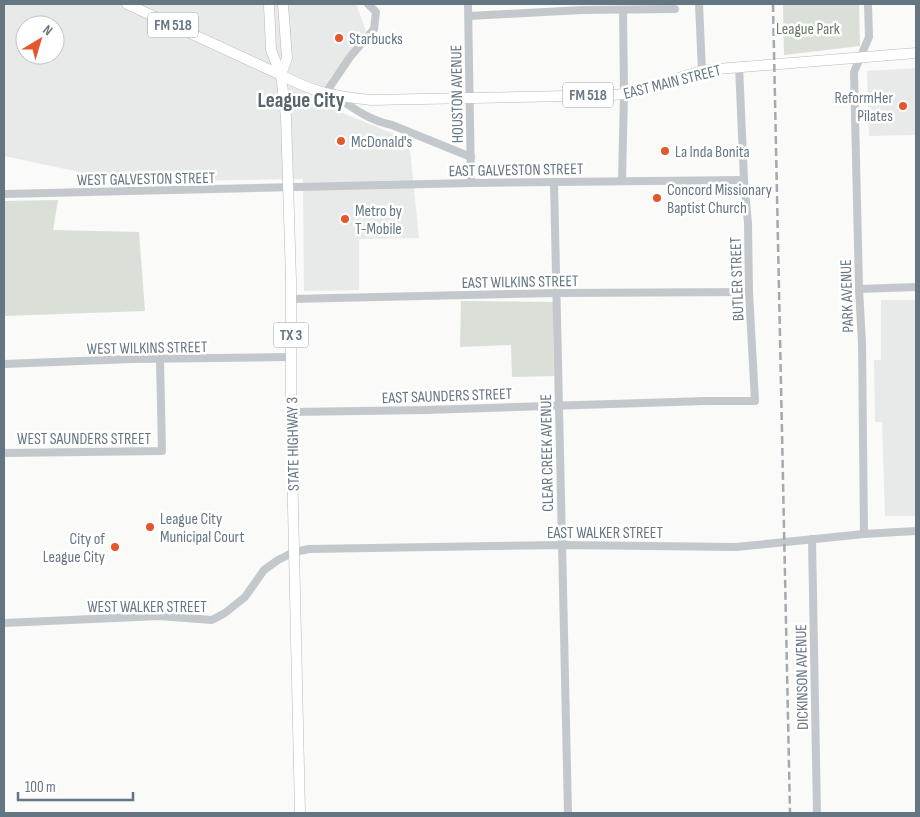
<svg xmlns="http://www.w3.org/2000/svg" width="920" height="817" font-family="'Sofia Sans Condensed',sans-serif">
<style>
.built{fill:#e8e9e9;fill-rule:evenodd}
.green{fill:#dadfd7}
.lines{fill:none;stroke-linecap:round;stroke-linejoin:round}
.major-casing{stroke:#b5babe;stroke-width:11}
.minor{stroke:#c3c8cc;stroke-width:8}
.major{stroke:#fff;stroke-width:10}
.rail{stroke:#a2aab0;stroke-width:2.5;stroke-dasharray:8 4;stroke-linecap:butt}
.poi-dot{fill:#e4572e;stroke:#fff;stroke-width:2}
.labels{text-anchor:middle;stroke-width:5;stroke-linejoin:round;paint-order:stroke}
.shield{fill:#fff;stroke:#939fa8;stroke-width:1}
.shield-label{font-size:15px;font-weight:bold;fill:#657683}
.park-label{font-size:16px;fill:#687a64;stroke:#fff}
.poi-label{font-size:16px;fill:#657683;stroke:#fff;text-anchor:start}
.street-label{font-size:16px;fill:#657683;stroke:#fff}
.district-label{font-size:21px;font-weight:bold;fill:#57646e;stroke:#fff}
</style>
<rect width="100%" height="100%" fill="#fafaf8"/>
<g class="built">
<path d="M4,4h352l10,27 -37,49 -6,25 86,35 10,98 -60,1v51l-55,1 -1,-112 -177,3 -122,-26zM25,25h30v30h-30z"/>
<path d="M916,68v67l-47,1 -2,-65z"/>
<path d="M881,300h35v216h-31l-3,-94h-7l-1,-62h7z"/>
</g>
<g class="green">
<path d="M783,4h76l1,42 -76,9z"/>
<path d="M58,200l-5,30 86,2 6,79 -141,5v-115z"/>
<path d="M461,301l92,1 1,74 -42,1 -1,-32 -51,2z"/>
</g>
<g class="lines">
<g class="major-casing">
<g id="major">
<path d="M127,4l154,71c34,18 53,21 90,25l242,-5 11,-1 78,-23 15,-2 199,-16"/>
<path d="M269,4l2,46 10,25 5,42 5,163v139l9,394"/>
<path d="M281,75l6,-17 -4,-54"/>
</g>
</g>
<g class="minor">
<path d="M468,4l3,179"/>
<path d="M699,4l3,67"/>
<path d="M469,16l113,-6 93,-1"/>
<path d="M325,94l25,-37 24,-28 2,-17 -8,-8"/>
<path d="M337,97c17,12 34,24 55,28l79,32"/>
<path d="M622,181l2,-87 -1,-84"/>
<path d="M554,183l14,630"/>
<path d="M4,194l467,-11 273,-3"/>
<path d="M859,289l57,-2"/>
<path d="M291,299l266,-6 192,-1"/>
<path d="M4,364l128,-5 159,-2"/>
<path d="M291,412l135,-2 280,-9h49l-6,-109 -1,-69 -4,-43 -5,-114"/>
<path d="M4,453l158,-2 -2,-91"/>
<path d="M864,534l-2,-191 -3,-54 -5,-217 15,-35 -1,-33"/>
<path d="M812,539l5,274"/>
<path d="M4,623l155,-7 53,4 13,-7 20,-16 19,-27 14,-10 16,-8 15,-3 253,-4 174,2 128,-13 52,-3"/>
</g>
<use href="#major" class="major"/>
<path class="rail" d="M773,4l17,809"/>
</g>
<g class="poi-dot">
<circle cx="339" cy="38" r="5"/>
<circle cx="903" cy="106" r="5"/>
<circle cx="341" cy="141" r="5"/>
<circle cx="665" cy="151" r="5"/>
<circle cx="657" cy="198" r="5"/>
<circle cx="345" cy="219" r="5"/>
<circle cx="150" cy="527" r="5"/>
<circle cx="115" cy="547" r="5"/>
</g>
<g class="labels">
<g class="shield">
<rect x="148" y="12.5" width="50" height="25" rx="4"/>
<rect x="563" y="82.5" width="50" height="25" rx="4"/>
<rect x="273.5" y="322.5" width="35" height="25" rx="4"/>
</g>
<g class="shield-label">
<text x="173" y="30">FM 518</text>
<text x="588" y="100">FM 518</text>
<text x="291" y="340">TX 3</text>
</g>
<g class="park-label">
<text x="808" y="34">League Park</text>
</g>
<g class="poi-label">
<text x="349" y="44">Starbucks</text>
<text x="893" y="103" text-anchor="end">ReformHer<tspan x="893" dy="18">Pilates</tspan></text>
<text x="351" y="147">McDonald's</text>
<text x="675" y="157">La Inda Bonita</text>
<text x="667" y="195">Concord Missionary<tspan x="667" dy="18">Baptist Church</tspan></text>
<text x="355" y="216">Metro by<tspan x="355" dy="18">T-Mobile</tspan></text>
<text x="160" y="524">League City<tspan x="160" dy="18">Municipal Court</tspan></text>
<text x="105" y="544" text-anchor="end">City of<tspan x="105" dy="18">League City</tspan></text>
</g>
<g class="street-label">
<text transform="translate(672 81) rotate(-14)" y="6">EAST MAIN STREET</text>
<text transform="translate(456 94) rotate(-91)" y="6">HOUSTON AVENUE</text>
<text transform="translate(516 169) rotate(-1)" y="6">EAST GALVESTON STREET</text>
<text transform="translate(146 178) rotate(-1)" y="6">WEST GALVESTON STREET</text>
<text transform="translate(736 279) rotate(-92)" y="6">BUTLER STREET</text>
<text transform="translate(520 281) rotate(-1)" y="6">EAST WILKINS STREET</text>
<text transform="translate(846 296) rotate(-92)" y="6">PARK AVENUE</text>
<text transform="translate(147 347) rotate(-1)" y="6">WEST WILKINS STREET</text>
<text transform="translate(447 395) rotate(-2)" y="6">EAST SAUNDERS STREET</text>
<text x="84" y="444">WEST SAUNDERS STREET</text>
<text transform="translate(292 444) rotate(-91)" y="6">STATE HIGHWAY 3</text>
<text transform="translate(546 453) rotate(-91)" y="6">CLEAR CREEK AVENUE</text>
<text x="605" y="538">EAST WALKER STREET</text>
<text x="147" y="612">WEST WALKER STREET</text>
<text transform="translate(801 677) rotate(-91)" y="6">DICKINSON AVENUE</text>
</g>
<g class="district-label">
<text x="301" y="107">League City</text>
</g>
</g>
<rect width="920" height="817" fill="none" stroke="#657683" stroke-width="10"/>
<g transform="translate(40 40) rotate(38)"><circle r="24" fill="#ffffff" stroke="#c1c8cd"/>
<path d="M0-4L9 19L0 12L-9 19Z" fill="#e4572e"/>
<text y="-8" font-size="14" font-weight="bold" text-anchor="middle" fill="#657683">N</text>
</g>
<path d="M18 792v8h115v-8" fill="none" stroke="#657683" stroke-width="2.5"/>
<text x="25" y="792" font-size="15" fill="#657683" stroke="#ffffff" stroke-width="4" paint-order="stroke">100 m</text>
</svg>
